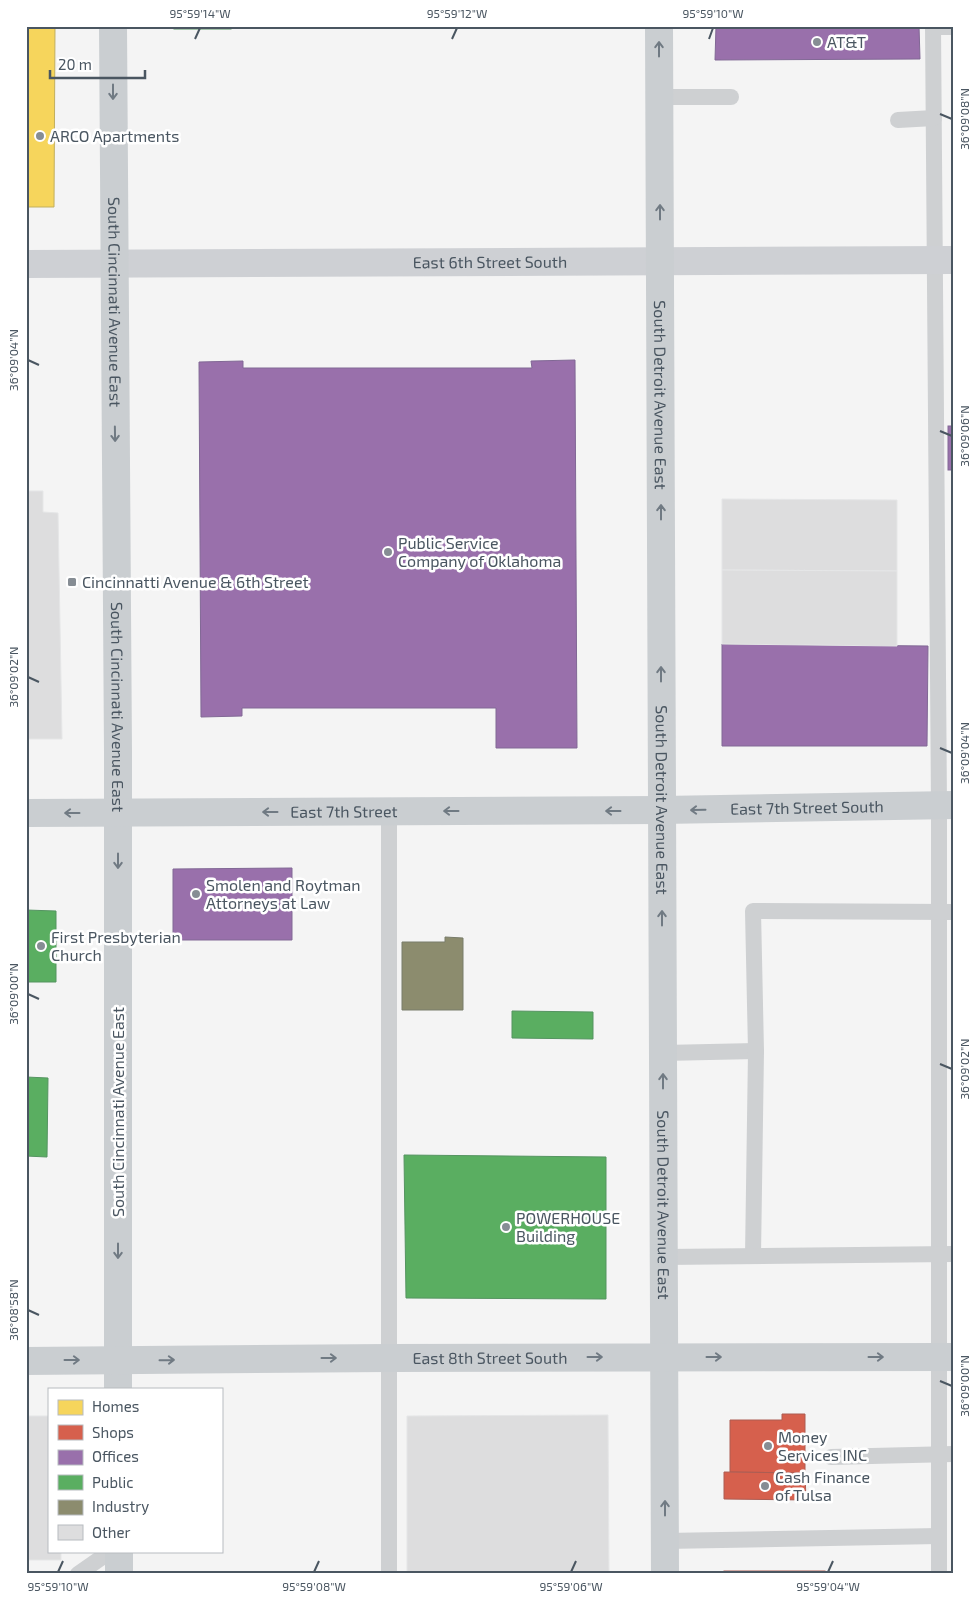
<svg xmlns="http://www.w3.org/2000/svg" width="979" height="1600" font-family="'Exo 2',sans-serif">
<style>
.homes{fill:#f6d55c;stroke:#c2af5e}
.shops{fill:#d6604d;stroke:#ac5d53}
.offices{fill:#9970ab;stroke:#816895}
.public{fill:#5aae61;stroke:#559461}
.industry{fill:#8c8c6e;stroke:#787c6a}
.building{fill:#ddddde;stroke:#e5e6e7}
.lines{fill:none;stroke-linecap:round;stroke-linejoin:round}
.lane{stroke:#ced0d2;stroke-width:16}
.secondary{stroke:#ced0d4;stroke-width:28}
.primary{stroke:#caced1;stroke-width:28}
.oneway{stroke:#707a83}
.ticks{fill:none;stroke:#4a5661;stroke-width:2}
.poi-dot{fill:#868d94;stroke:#fff;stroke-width:2}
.labels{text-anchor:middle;stroke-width:5;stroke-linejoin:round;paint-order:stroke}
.poi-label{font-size:16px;fill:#4a5661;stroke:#fff;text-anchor:start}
.street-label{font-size:16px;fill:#4a5661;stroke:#fff}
.neatline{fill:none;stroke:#4a5661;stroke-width:2}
.ticks-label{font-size:12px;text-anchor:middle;fill:#4a5661}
</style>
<rect width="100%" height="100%" fill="#f4f4f4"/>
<path class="homes" d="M26,26h29l-1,181h-28z"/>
<g class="shops">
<path d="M782,1414h23v59l-75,-1v-52h52z"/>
<path d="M724,1472l81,1 1,27 -82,-1z"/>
<rect x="724" y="1571" width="101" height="3"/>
</g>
<g class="offices">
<path d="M716,26h203l1,33 -205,1z"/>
<path d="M575,360l2,388h-81v-40h-254v8l-41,1 -2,-355 44,-1v7h289l-1,-7z"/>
<rect x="948" y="426" width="5" height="44"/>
<path d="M722,644l206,2 -1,100h-205z"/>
<path d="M292,868v72h-119v-71z"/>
</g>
<g class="public">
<rect x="174" y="26" width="57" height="3"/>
<path d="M26,910l30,1v71h-30z"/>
<path d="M512,1011l81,1v27l-81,-1z"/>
<path d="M26,1077l22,1 -1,79 -21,-1z"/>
<path d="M404,1155l202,2v142l-200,-1z"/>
</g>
<path class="industry" d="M445,937l18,1v72h-61v-68h43z"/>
<g class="building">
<path d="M26,491h17v21l15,1 4,226h-36z"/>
<path d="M722,499l175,1v71l-175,-1z"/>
<path d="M722,570l175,1v75l-175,-2z"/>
<path d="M608,1415l1,159h-202v-158z"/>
<path d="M26,1416h23v135h12v9h-35z"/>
</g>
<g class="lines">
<g class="lane">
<path d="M933,26l6,780v768"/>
<path d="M933,27h20"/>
<path d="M659,97h72"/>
<path d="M898,120l36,-2"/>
<path d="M389,811v763"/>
<path d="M663,1053l93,-2"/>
<path d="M753,1256l3,-205 -3,-140 200,1"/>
<path d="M664,1257l289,-3"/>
<path d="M831,1457l122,-3"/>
<path d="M665,1541l274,-5"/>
<path d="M78,1574l33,-23"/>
</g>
<path class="secondary" id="s1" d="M26,264l927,-4"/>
<g class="primary">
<path id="s2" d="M113,26l5,726v637"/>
<path id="s3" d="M659,26l6,1548"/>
<path id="s4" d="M26,813l636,-3 291,-5"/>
<path id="s5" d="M26,1361l362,-3 565,-1"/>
<path d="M119,1551v23"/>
</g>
</g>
<defs><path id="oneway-shaft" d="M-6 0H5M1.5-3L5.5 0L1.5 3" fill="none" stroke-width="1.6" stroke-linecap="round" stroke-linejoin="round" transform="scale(1.25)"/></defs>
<g class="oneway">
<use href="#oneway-shaft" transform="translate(659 49) rotate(-90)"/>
<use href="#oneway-shaft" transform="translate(113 92) rotate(90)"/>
<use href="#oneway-shaft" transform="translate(660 212) rotate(-90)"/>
<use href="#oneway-shaft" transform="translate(115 434) rotate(89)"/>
<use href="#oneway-shaft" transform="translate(661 512) rotate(-90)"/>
<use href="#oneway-shaft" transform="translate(661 674) rotate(-90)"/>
<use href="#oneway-shaft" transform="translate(698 810) rotate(179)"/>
<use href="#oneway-shaft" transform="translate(451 811) rotate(180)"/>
<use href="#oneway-shaft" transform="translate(613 811) rotate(180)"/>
<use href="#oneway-shaft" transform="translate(270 812) rotate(180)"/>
<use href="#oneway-shaft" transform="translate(72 813) rotate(180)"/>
<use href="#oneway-shaft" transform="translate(118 861) rotate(90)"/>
<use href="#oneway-shaft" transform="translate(662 918) rotate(-90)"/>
<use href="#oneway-shaft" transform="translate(663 1081) rotate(-90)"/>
<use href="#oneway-shaft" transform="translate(118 1251) rotate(90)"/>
<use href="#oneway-shaft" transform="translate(595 1357)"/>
<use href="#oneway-shaft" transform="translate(714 1357)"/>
<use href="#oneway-shaft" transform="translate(876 1357)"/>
<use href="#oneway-shaft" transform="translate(329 1358)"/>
<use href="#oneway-shaft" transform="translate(72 1360)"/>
<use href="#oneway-shaft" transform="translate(167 1360) rotate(-1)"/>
<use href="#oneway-shaft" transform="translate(665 1508) rotate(-90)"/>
</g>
<path class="ticks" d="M195,39l5,-11M452,39l5,-11M709,39l4,-11M940,114l12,5M28,360l11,5M940,431l12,5M28,677l11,5M940,748l12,5M28,994l11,5M940,1064l12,5M28,1310l11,5M940,1381l12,5M58,1572l5,-11M314,1572l5,-11M571,1572l5,-11M828,1572l5,-11"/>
<g class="poi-dot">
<circle cx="817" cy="42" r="5"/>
<circle cx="40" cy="136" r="5"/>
<circle cx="388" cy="552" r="5"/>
<rect x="67" y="577" width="10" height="10" rx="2.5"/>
<circle cx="196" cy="894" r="5"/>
<circle cx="41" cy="946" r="5"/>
<circle cx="506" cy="1227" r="5"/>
<circle cx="768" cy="1446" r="5"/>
<circle cx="765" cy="1486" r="5"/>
</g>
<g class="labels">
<g class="poi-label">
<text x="827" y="48">AT&amp;T</text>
<text x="50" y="142">ARCO Apartments</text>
<text x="398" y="549">Public Service<tspan x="398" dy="18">Company of Oklahoma</tspan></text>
<text x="82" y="588">Cincinnatti Avenue &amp; 6th Street</text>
<text x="206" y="891">Smolen and Roytman<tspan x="206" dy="18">Attorneys at Law</tspan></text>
<text x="51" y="943">First Presbyterian<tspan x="51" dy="18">Church</tspan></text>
<text x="516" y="1224">POWERHOUSE<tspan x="516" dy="18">Building</tspan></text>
<text x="778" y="1443">Money<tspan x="778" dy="18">Services INC</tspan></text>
<text x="775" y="1483">Cash Finance<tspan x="775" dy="18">of Tulsa</tspan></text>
</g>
<g class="street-label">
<text dy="6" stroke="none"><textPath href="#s1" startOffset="464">East 6th Street South</textPath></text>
<text dy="6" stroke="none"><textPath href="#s2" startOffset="276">South Cincinnati Avenue East</textPath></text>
<text dy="6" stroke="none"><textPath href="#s3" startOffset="369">South Detroit Avenue East</textPath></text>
<text dy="6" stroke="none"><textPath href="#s2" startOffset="681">South Cincinnati Avenue East</textPath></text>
<text dy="6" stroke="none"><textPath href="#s3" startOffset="774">South Detroit Avenue East</textPath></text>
<text dy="6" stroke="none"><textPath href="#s4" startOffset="781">East 7th Street South</textPath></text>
<text dy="6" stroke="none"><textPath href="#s4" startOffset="318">East 7th Street</textPath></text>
<text transform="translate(118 1112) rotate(-90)" y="6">South Cincinnati Avenue East</text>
<text dy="6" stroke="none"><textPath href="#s3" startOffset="1179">South Detroit Avenue East</textPath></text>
<text dy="6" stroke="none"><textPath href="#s5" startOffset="464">East 8th Street South</textPath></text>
</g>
</g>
<rect width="979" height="1600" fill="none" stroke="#ffffff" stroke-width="55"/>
<rect x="48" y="1388" width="175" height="165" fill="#ffffff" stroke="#b7bbc0"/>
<rect x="58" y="1400" width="25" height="15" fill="#f6d55c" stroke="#b7bbc0"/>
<text x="92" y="1412" font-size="15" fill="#4a5661">Homes</text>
<rect x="58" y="1425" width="25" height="15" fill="#d6604d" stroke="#b7bbc0"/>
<text x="92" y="1438" font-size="15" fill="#4a5661">Shops</text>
<rect x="58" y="1450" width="25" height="15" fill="#9970ab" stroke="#b7bbc0"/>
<text x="92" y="1462" font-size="15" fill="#4a5661">Offices</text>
<rect x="58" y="1475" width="25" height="15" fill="#5aae61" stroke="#b7bbc0"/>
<text x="92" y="1488" font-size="15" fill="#4a5661">Public</text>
<rect x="58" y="1500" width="25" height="15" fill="#8c8c6e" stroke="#b7bbc0"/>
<text x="92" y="1512" font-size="15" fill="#4a5661">Industry</text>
<rect x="58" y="1525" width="25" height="15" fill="#ddddde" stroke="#b7bbc0"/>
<text x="92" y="1538" font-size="15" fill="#4a5661">Other</text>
<path d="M50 70v8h95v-8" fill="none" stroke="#4a5661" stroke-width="2.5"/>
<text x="58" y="70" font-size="15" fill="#4a5661" stroke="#ffffff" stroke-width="4" paint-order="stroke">20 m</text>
<rect x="28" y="28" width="924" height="1544" class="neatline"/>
<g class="ticks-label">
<text x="200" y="18">95°59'14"W</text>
<text x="457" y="18">95°59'12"W</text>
<text x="713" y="18">95°59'10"W</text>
<text transform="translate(965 119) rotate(-90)" y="4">36°09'08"N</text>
<text transform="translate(14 360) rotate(-90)" y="4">36°09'04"N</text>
<text transform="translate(965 436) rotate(-90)" y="4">36°09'06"N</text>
<text transform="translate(14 677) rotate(-90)" y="4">36°09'02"N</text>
<text transform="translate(965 753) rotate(-90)" y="4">36°09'04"N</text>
<text transform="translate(14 994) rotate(-90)" y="4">36°09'00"N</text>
<text transform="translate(965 1069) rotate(-90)" y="4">36°09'02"N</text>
<text transform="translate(14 1310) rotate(-90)" y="4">36°08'58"N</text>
<text transform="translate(965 1386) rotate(-90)" y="4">36°09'00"N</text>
<text x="58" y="1591">95°59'10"W</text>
<text x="314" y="1591">95°59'08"W</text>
<text x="571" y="1591">95°59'06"W</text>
<text x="828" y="1591">95°59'04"W</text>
</g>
</svg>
